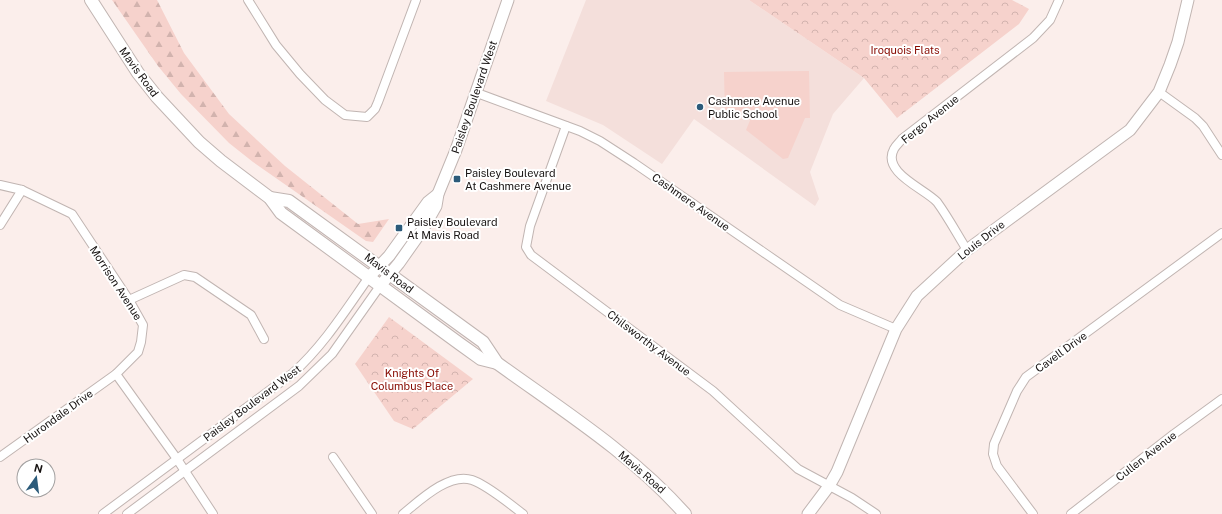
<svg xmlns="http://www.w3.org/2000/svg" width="1222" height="514" font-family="'Public Sans',sans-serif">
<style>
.built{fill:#f4dfdb}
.forest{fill:url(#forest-firs)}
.park{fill:url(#park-crowns)}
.pitch{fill:#f6d2cc}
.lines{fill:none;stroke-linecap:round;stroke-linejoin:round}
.minor-casing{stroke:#c1b5b2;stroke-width:10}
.tertiary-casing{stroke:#c1b5b2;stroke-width:13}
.secondary-casing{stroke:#c1b5b2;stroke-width:14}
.minor{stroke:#fff;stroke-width:8}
.tertiary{stroke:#fff;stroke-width:11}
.secondary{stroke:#fff;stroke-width:12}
.poi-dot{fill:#2c5b7a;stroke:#fff;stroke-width:1.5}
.labels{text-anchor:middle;stroke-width:4;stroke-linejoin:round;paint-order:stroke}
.park-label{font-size:11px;fill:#870a01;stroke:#fff}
.street-label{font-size:11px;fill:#161211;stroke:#fff}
.poi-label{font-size:11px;fill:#161211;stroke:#fff;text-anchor:start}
</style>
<defs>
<pattern id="forest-firs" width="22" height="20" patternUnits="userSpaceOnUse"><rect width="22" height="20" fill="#f6d2cc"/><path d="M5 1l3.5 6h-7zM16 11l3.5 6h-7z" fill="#d2b3ae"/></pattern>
<pattern id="park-crowns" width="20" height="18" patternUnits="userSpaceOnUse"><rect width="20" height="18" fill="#f6d2cc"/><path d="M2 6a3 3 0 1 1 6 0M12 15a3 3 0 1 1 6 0" fill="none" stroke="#d2b3ae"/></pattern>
</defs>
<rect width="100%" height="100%" fill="#fbeeeb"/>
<path class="built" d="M586,0h163l115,78 -31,36 -23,58 9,27 -4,7 -121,-87 -32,45 -59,-39 -57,-24z"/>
<path class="forest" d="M112,0h45l27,53 45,61 56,52 73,58 31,-5 -16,23 -7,-1 -113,-79 -24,-19 -48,-49 -23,-28z"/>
<g class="park">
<path d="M749,0h263l17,9 -10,15 -122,94 -33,-40z"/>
<path d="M389,317l84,62 -60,50 -19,-8 -39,-57z"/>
</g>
<g class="pitch">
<path d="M883,0h37l-9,16z"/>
<path d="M809,71l1,47h-5l-17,40 -5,1 -37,-29 5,-12h-26l-1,-46z"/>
</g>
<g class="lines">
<g class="minor-casing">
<g id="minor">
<path d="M248,0l28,45 24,29 25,26 20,15 22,2 8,-8 3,-7 38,-102"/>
<path d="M1159,92l36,26 8,8 19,29"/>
<path d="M477,93l103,38 20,10 34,22 206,142 56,24"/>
<path d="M566,126l-36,100 -4,21 5,8 182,136 85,78 54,29 24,16"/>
<path d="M0,185l22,5 50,24 57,86 14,25 -2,17 -3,10 -22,22 -116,83"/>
<path d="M0,225l22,-35"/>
<path d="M967,250c-10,-16 -19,-33 -30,-48 -12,-13 -56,-30 -43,-53 2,-4 6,-7 8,-10l131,-101 17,-18 9,-20"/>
<path d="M129,300l55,-25 11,2 56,38 13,24"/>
<path d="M116,374l61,85 36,55"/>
<path d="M333,457l39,57"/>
<path d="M103,514l190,-141c31,-28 52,-62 76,-96"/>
<path d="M127,514l172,-128 33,-32 48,-68"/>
<path d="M403,514c16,-13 46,-42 69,-34 15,5 38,24 51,34"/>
<path d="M1033,514l-36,-48 -4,-12 1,-10 23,-53 9,-14 196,-144"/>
<path d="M1071,514l103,-80 48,-35"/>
</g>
</g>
<g class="tertiary-casing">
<g id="tertiary">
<path d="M369,277l20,-21 39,-54 10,-8"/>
<path d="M380,286l19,-23 24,-34 13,-23 2,-12 18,-44 52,-150"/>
<path d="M808,514l21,-28 8,-14 59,-143 21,-33 50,-46 163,-120 29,-38 11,-27 8,-23 10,-42"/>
</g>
</g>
<g class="secondary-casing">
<g id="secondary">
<path d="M91,0l47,73 19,24 42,45 22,19 49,37 11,15 179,131 21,15 16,4"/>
<path d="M270,198l19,3 194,141 14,21c65,47 135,91 188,151"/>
</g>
</g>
<use href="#minor" class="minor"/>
<use href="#tertiary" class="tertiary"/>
<use href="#secondary" class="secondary"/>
</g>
<g class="poi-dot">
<circle cx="700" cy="107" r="4"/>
<rect x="453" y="175" width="8" height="8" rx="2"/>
<rect x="395" y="224" width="8" height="8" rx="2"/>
</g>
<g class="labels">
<g class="park-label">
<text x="905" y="54">Iroquois Flats</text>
<text x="412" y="377">Knights Of<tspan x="412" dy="13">Columbus Place</tspan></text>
</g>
<g class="street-label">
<text transform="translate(139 72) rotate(54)" y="4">Mavis Road</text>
<text transform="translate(474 97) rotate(-71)" y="4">Paisley Boulevard West</text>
<text transform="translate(930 119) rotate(-39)" y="4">Fergo Avenue</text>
<text transform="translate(691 202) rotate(35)" y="4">Cashmere Avenue</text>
<text transform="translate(981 240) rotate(-38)" y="4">Louis Drive</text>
<text transform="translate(389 273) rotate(37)" y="4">Mavis Road</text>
<text transform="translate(116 283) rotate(57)" y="4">Morrison Avenue</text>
<text transform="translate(649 343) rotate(37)" y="4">Chilsworthy Avenue</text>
<text transform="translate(1061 352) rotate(-36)" y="4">Cavell Drive</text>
<text transform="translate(252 403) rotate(-37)" y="4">Paisley Boulevard West</text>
<text transform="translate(58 416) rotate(-36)" y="4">Hurondale Drive</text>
<text transform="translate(1146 456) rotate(-38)" y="4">Cullen Avenue</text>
<text transform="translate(642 472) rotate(41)" y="4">Mavis Road</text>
</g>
<g class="poi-label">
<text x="708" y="105">Cashmere Avenue<tspan x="708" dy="13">Public School</tspan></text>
<text x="465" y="177">Paisley Boulevard<tspan x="465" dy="13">At Cashmere Avenue</tspan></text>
<text x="407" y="226">Paisley Boulevard<tspan x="407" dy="13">At Mavis Road</tspan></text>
</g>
</g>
<g transform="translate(36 478) rotate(14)"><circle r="19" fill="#ffffff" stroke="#a2a0a0"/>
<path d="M0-3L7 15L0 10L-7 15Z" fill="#2c5b7a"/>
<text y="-6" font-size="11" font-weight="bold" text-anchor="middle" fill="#161211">N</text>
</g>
</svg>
